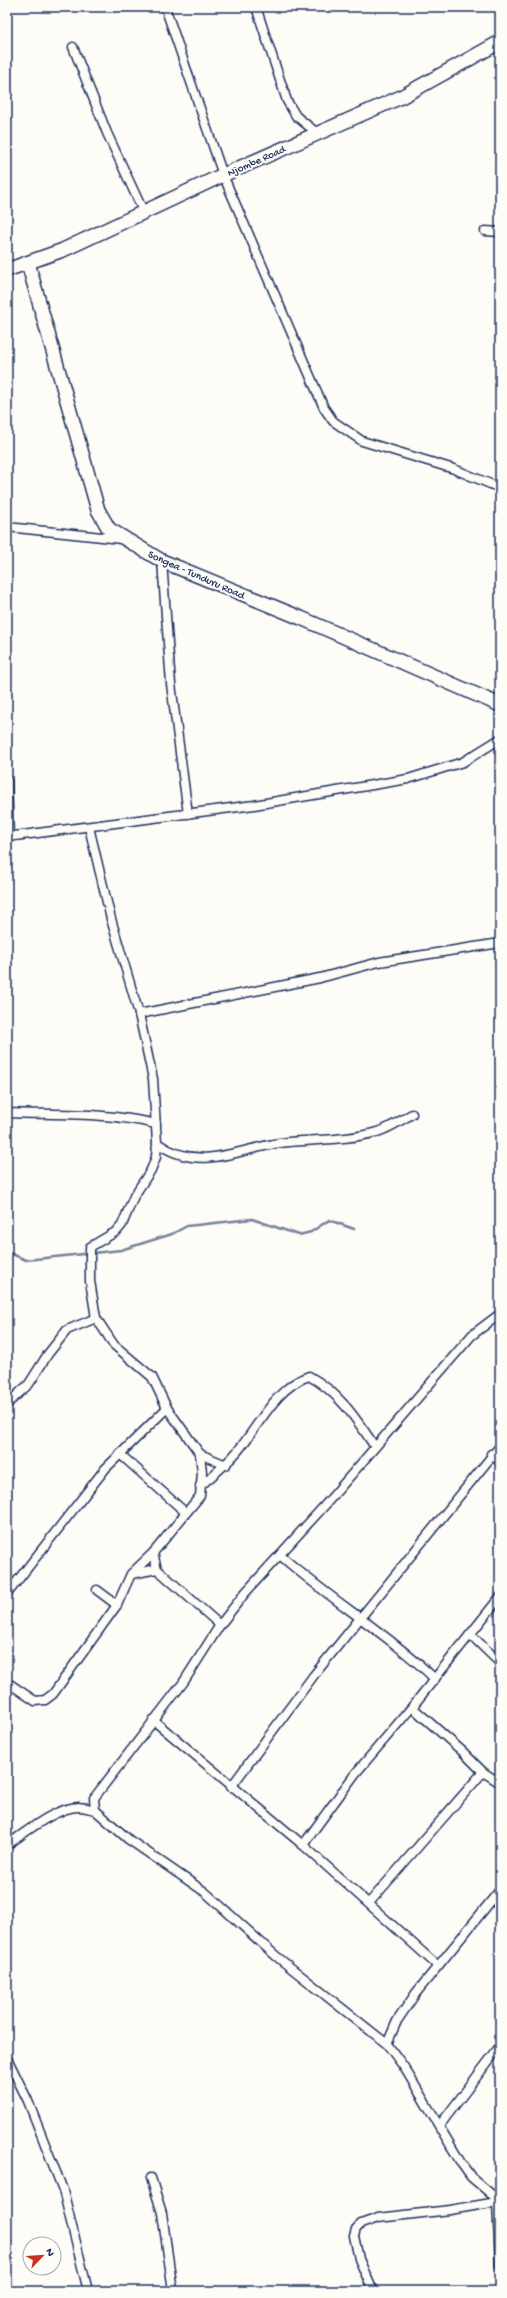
<svg xmlns="http://www.w3.org/2000/svg" width="507" height="2298" font-family="'Gochi Hand',sans-serif">
<style>
.lines{fill:none;stroke-linecap:round;stroke-linejoin:round}
.stream{stroke:#76819c;stroke-width:2.5}
.minor-casing{stroke:#1b2f5e;stroke-width:11}
.trunk-casing{stroke:#1b2f5e;stroke-width:16}
.minor{stroke:#fdfcf7;stroke-width:8}
.trunk{stroke:#fdfcf7;stroke-width:13}
.labels{text-anchor:middle;stroke-width:4;stroke-linejoin:round;paint-order:stroke}
.street-label{font-size:11px;fill:#1b2f5e;stroke:#fdfcf7}
</style>
<rect width="100%" height="100%" fill="#fdfcf7"/>
<filter id="ink" filterUnits="userSpaceOnUse"><feTurbulence type="fractalNoise" baseFrequency=".025" numOctaves="2"/><feDisplacementMap in="SourceGraphic" scale="8" xChannelSelector="R" yChannelSelector="G"/><feConvolveMatrix kernelMatrix="1 2 1 2 8 2 1 2 1" color-interpolation-filters="sRGB"/></filter>
<g filter="url(#ink)">
<g class="lines">
<path class="stream" d="M7,1252l19,8 95,-10 51,-16 15,-8 65,-7 47,16 12,-3 18,-12 25,9"/>
<g class="minor-casing">
<g id="minor">
<path d="M165,7l58,168 101,233 9,13 29,20 92,28 46,19"/>
<path d="M256,7l31,94 9,15 21,17"/>
<path d="M73,47l34,86 37,80"/>
<path d="M485,231l15,1"/>
<path d="M7,527l114,12"/>
<path d="M162,561l9,123 17,130"/>
<path d="M7,780l2,57"/>
<path d="M89,827l22,92 28,95 181,-36 59,-16 121,-19"/>
<path d="M7,837l247,-32 154,-26 55,-17 37,-23"/>
<path d="M139,1014l14,65 4,64 -1,14 -5,13 -17,26 -12,29 -5,6 -27,16v34l6,37 18,27 38,32 15,31 33,46 2,18 -2,24 -47,57"/>
<path d="M7,1113c50,2 99,-1 149,11"/>
<path d="M157,1143c43,30 80,6 123,0 32,-4 66,-2 97,-11 12,-3 24,-12 35,-18"/>
<path d="M7,1404l22,-20 19,-30 19,-24 29,-12"/>
<path d="M120,1454l65,58"/>
<path d="M200,1454l26,11"/>
<path d="M491,1454l9,8"/>
<path d="M200,1486c12,-10 25,-20 36,-33 22,-25 39,-66 73,-77 30,16 48,44 66,71"/>
<path d="M280,1555c49,44 107,78 155,124"/>
<path d="M132,1574l25,-5"/>
<path d="M97,1590l20,15"/>
<path d="M7,1594l98,-125 62,-61"/>
<path d="M470,1634l30,29"/>
<path d="M7,1682l28,19 10,-1 8,-6 64,-89 14,-31 22,-21 4,16 63,56"/>
<path d="M412,1707l50,44 21,21 17,11"/>
<path d="M153,1720l150,125 135,121"/>
<path d="M231,1787l83,-112 186,-229"/>
<path d="M7,1845c18,-12 50,-39 73,-38 5,0 10,2 15,3"/>
<path d="M303,1845l52,-71 57,-67 88,-110"/>
<path d="M369,1903l114,-131"/>
<path d="M387,2044l10,-23 19,-28 84,-103"/>
<path d="M7,2058l21,43 35,89 25,101"/>
<path d="M440,2125l60,-79"/>
<path d="M151,2178l11,35 11,78"/>
<path d="M500,2195l-3,7 3,64"/>
<path d="M497,2199l-26,-22 -10,-14 -57,-96 -17,-23 -111,-88 -71,-64 -77,-53 -33,-29 -1,-12 89,-115 37,-58 25,-32 81,-89 146,-169 28,-21"/>
<path d="M373,2291l-14,-32 -5,-23 2,-7 5,-5 17,-6 72,-8 47,-8"/>
</g>
</g>
<g class="trunk-casing">
<g id="trunk">
<path d="M28,263l70,247 11,19 53,32 139,57 199,87"/>
<path d="M7,270l56,-20 160,-75 178,-78 99,-55"/>
</g>
</g>
<use href="#minor" class="minor"/>
<use href="#trunk" class="trunk"/>
</g>
</g>
<g class="labels">
<g class="street-label">
<text transform="translate(256 160) rotate(-24)" y="4">Njombe Road</text>
<text transform="translate(197 574) rotate(24)" y="4">Songea - Tunduru Road</text>
</g>
</g>
<rect width="507" height="2298" fill="none" stroke="#fdfcf7" stroke-width="24"/>
<rect x="12" y="12" width="483" height="2274" fill="none" stroke="#1b2f5e" stroke-width="1.5" filter="url(#ink)"/>
<g transform="translate(42 2256) rotate(65)"><circle r="19" fill="#fdfcf7" stroke="#a3aaba"/>
<path d="M0-3L7 15L0 10L-7 15Z" fill="#c8321e"/>
<text y="-6" font-size="11" font-weight="bold" text-anchor="middle" fill="#1b2f5e">N</text>
</g>
</svg>
